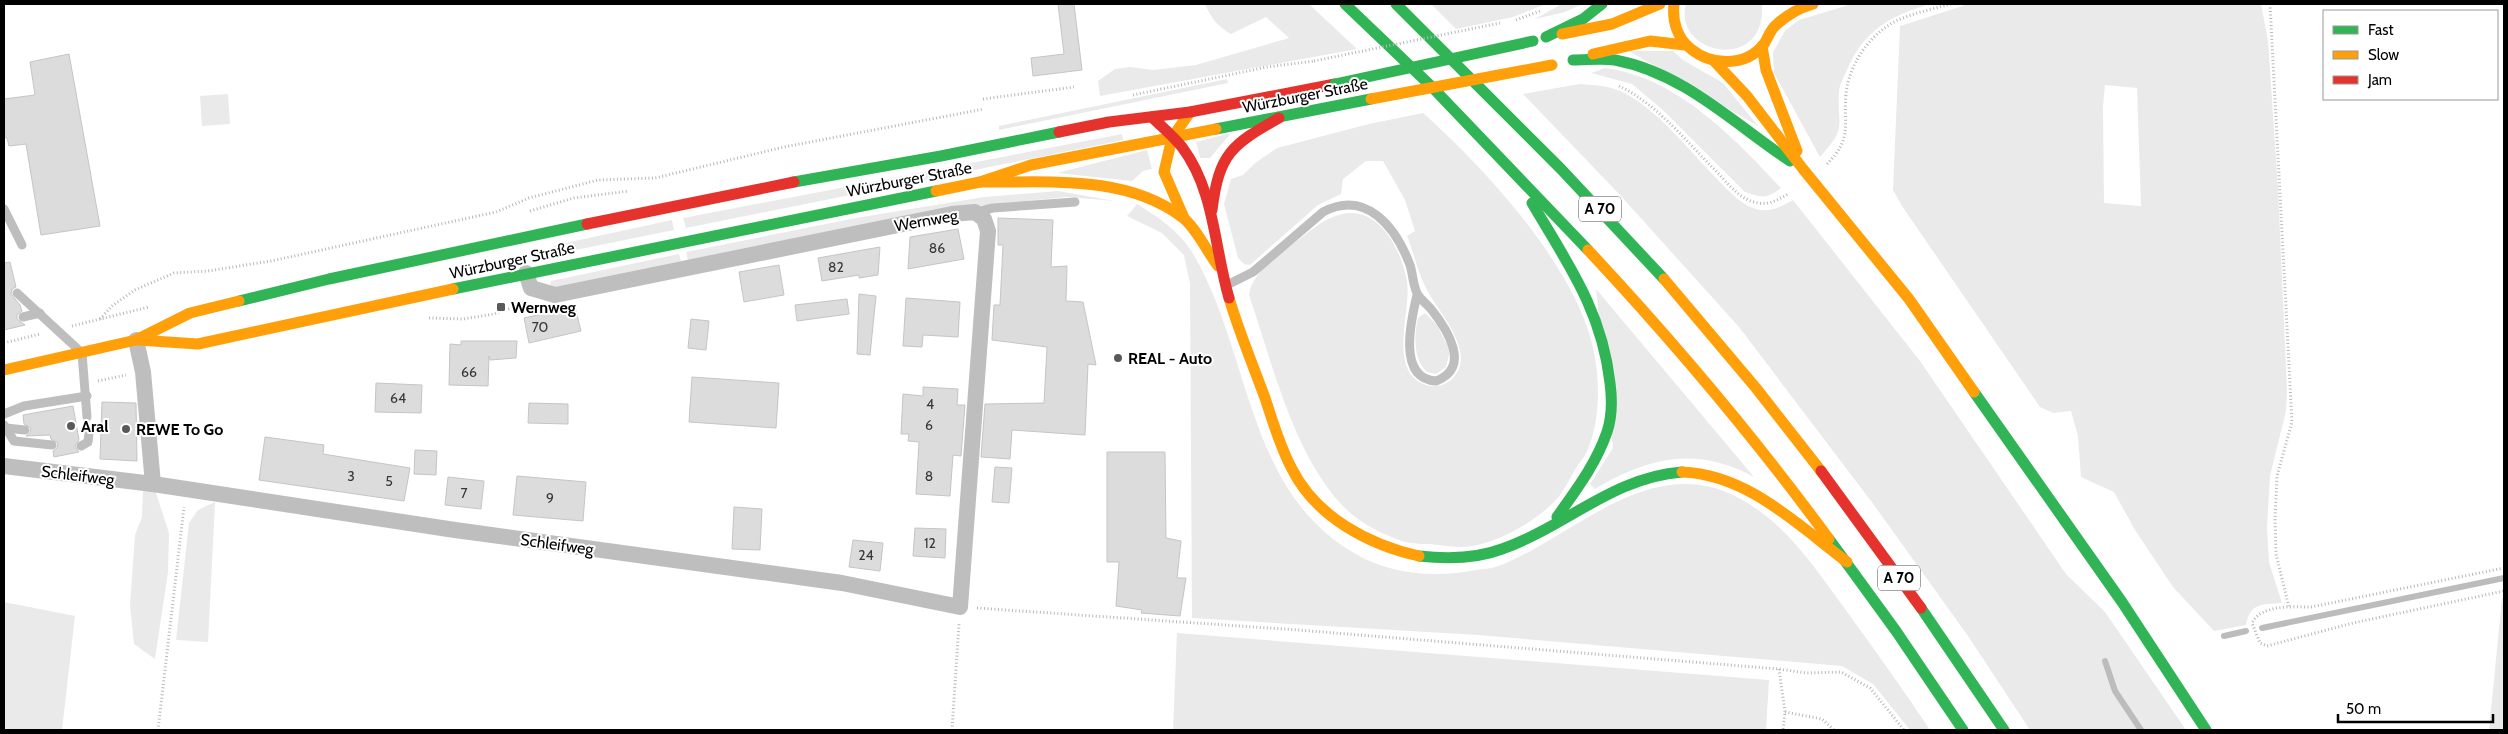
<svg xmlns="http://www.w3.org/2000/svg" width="2508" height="734" font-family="Cabin,sans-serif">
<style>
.green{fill:#eaeaea;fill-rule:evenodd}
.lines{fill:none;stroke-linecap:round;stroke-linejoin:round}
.stream{stroke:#bcbcbc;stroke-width:6}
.building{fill:#dcdcdc;stroke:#c5c5c5}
.path{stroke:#b8b8b8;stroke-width:3;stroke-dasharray:1 2.5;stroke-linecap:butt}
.lane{stroke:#bebebe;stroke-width:9}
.street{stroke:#bebebe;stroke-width:16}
.fast{stroke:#30b455;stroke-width:11}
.slow{stroke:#ff9f0a;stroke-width:11}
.jam{stroke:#e5322d;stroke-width:11}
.path-bridge{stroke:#b8b8b8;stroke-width:3;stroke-dasharray:1 2.5;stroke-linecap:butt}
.fast-bridge{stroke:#30b455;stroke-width:11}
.slow-bridge{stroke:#ff9f0a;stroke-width:11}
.poi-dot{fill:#595959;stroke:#fff;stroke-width:2}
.labels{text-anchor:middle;stroke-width:4;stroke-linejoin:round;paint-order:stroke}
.number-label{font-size:14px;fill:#373737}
.shield{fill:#fff;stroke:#4c4c4c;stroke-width:1}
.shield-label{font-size:15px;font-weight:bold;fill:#000}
.street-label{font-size:16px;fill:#000;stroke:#fff}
.poi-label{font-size:16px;font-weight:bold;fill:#000;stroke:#fff;text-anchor:start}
</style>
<rect width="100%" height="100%" fill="#fff"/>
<g class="green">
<path d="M1205,4h104l48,45 -257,47 -2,-15 17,-12 15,-2 23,3 43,-5 93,-27 -23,-21 -35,17c-13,-7 -20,-16 -26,-30z"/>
<path d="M1431,4h115l-33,13 -57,12z"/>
<path d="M1562,4h21l-18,8 -30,7z"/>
<path d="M1686,4h76c5,70 -90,51 -76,0z"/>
<path d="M1852,4h78c-40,12 -66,26 -83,66 -3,6 -7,14 -8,21 -2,37 9,35 -19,66l-46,-84 -1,-21 12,-21 14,-11z"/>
<path d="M1969,4h292l7,37 10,147 9,202 -1,21 -16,65 -3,51 2,35 13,41c-20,2 -32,-1 -36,22l-32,6 -41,-44 -38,-57 -21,-38 -33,-15 -3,-41 -7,-25 -18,2 -13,-6 -138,-201 -9,-16 7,-164zM2105,85l32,3 4,118 -37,-3 -1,-97z"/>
<path d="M1629,51h44l10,9 40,23 35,43z"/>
<path d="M1605,68c72,9 129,70 176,120 -14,11 -19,10 -36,4l-81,-81 -32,-27 -41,-11z"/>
<path d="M1227,79l1,4 -229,47v-4z"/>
<path d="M1580,84c17,1 33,2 48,11 33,19 60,54 87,82 10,10 24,26 38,31 15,6 28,-1 40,-8l127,161 146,213 39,38 81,118h-156l-62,-94 -94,-131 -135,-178 -119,-132 -97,-101z"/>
<path d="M228,94l2,30 -28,2 -2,-30z"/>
<path d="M1423,113c62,55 155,156 171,239 6,31 6,67 -6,97 -3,7 -8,13 -12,19 -6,10 -12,23 -20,32 -21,22 -62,46 -94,47 -10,0 -22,-2 -32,-3 -9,0 -20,0 -28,-3 -21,-7 -44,-19 -59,-35 -50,-52 -71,-144 -94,-211 2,-22 32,-42 49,-55 11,-8 22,-18 35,-23 42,-18 68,30 74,64 5,29 -22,96 23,105 8,1 15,-1 21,-6 29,-27 -14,-68 -26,-94 -8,-16 -11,-33 -18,-50l8,-5 -10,-31 -22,-39h-17l-23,18 -2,15 -23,11 -68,60 -6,-1 -6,-6 -14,-54 7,-25 12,-4 12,-12 22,-15 92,-24z"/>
<path d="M1231,133l-21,25h-10l-4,-16z"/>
<path d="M1122,134l1,6 -437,88 -3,-10z"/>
<path d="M1147,150l5,19 -9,2 -11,10 -75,-8z"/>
<path d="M1058,191l57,10 -48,-4 -122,12 -257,51 -2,-8 170,-34 128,-21z"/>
<path d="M1137,204c21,13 42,27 55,48 59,98 53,238 162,301 37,22 81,25 122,17 9,-1 19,-2 28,-6 79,-34 154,-118 245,-60 41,25 68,67 96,105 29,40 58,80 85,121h-20l-37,-46 -31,-18 -364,-31 -286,-17 -2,-334 -6,-29 -22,-22 -35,-17z"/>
<path d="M672,220l2,10 -118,24 -4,-1 -2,-3 6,-5z"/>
<path d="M679,254l2,7 -126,26 -5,-2 1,-4z"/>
<path d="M1596,289l158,188c-57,-31 -105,-20 -159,12l-5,-5 23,-36z"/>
<path d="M1425,313l12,12 13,26 -4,16 -10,7 -9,-2c-14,-12 -13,-38 -9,-54z"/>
<path d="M143,489l12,1 14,43 -1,39 -13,87 -21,-15 -4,-39 5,-70 7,-18z"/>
<path d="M215,502l-7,140 -32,-2 13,-117 9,-13z"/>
<path d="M2502,598h2v132h-15z"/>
<path d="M4,602l71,14 -13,114h-58z"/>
<path d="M1177,633l592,47 -3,50h-593z"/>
</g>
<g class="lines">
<g class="stream">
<path d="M2262,628l242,-50"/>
<path d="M2224,636l22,-5"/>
<path d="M2105,661l10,30 26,39"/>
</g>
</g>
<g class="building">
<path d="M1058,4h16l8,66 -49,6 -2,-18 33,-4z"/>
<path d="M69,54l31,172 -59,9 -15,-91 -17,2 -2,-8 -3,-1v-38l31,-4 -5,-33z"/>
<path d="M998,218l55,2 -2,47 16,-1 -1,35 17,1 13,63 -8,-1 -3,71 -73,-5 -2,29 -29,-2 4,-53 59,-1 3,-56 -55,-7 2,-35h6l3,-60h-5z"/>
<path d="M958,229l6,30 -56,10 2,-32z"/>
<path d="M880,247l-2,28 -19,3v-3l-37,6 -4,-23z"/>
<path d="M10,262l6,25 -4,2 -1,5 9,11 2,6 -5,4v4l8,6 -21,5v-67z"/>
<path d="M779,265l5,30 -40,7 -5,-30z"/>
<path d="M859,294l17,2 -6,59 -13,-1z"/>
<path d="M906,298l54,4 -2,35 -35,-2 -1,12 -19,-1z"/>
<path d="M847,299l2,15 -52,7 -2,-16z"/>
<path d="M575,307l6,24 -52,12 -5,-25z"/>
<path d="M691,319l18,2 -3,29 -18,-2z"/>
<path d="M461,341h56l-1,17 -26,2 -1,-4 -1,30 -39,-1 1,-41 11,1z"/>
<path d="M692,377l87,6 -3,45 -87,-6z"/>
<path d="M376,383l46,2 -1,28 -46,-1z"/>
<path d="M923,387l35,2 -1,16h8l-4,51 -8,-1 -3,41 -34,-2 3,-52 -11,-1 1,-7h-8l2,-40 20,2z"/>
<path d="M102,402l34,1 1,58 -37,-2z"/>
<path d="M529,403l39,1v20l-40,-1z"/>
<path d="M73,406l6,34 -4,6 4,6 -25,5 -1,-6 4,-3 1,-5 -7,-4 -1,-4 -24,1 4,-3 1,-5 -7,-4 -1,-9z"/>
<path d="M265,437l59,8 -1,9 87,14 -6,33 -145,-21z"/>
<path d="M415,450l22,1 -1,24 -22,-1z"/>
<path d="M1107,452h58l1,86 15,3 -4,37h9l-6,38 -39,-3 1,-3 -26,-4 3,-44h-12z"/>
<path d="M995,467l17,1 -3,35 -17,-1z"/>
<path d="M517,476l69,6 -3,39 -70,-6z"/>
<path d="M448,477l36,4 -3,28 -36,-4z"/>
<path d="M734,507l28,2 -2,41 -28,-1z"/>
<path d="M915,528l31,1 -1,29 -32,-2z"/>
<path d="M853,540l30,3 -3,28 -31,-4z"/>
</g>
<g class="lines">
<g class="path">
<path d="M2270,4l22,418 -15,54 -2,42 1,36 13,53"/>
<path d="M1516,20l24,-9"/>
<path d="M1619,86c38,18 66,54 95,83 13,13 26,32 45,34 11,2 20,-4 29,-9"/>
<path d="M1133,95l134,-28 47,-6"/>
<path d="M983,99l91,-12"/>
<path d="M1827,164c26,-26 16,-39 19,-70 3,-30 24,-60 50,-73 17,-8 37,-12 55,-17"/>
<path d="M530,211l44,-13 55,-7"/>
<path d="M429,318l34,1 31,-5 29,-10"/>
<path d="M100,319l13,-14 22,-15 39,-17 34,-2 63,-10 225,-49 33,-14 69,-18 57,-2 129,-31 200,-38"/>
<path d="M72,326l77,-19"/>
<path d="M4,343l36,-9"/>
<path d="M98,381l28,-6"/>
<path d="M2504,568l-193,39c-19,0 -49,-3 -59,16l8,20 7,3 86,-23 151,-32"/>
<path d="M977,608l321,22 481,39 27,4 35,-1 29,16 34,42"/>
<path d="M1779,669l6,43 -2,18"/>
<path d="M1785,712l37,7 12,11"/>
<path d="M158,730l26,-223"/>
<path d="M952,730l7,-106"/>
</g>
<g class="lane">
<path d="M4,209l18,36"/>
<path d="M976,212l17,-4 82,-6"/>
<path d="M1229,284l24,-12 70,-60c44,-23 73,16 87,53 3,9 3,22 8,30 3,5 9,9 13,14 16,20 41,59 5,72 -39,-2 -25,-61 -19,-86"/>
<path d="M17,293l65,60 5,64"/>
<path d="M23,317l17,-4"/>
<path d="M4,414l20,-8 63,-10"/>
<path d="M4,425l10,16 38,4"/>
<path d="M6,428l19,2"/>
<path d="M81,446l7,-4 1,-10"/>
</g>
<g class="street">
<path d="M136,340l7,32 10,112"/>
<path d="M4,466l149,18 302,46 387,53 118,24 28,-376 -4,-12 -9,-7 -23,2 -397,81 -24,-7 -5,-15"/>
</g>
<g class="fast">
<path d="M1345,4l87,83 156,163"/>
<path d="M1396,4l165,165 103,110"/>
<path d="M1546,37l37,-18 19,-15"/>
<path d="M1573,60c14,0 28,-2 42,0 69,13 119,64 175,101"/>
<path d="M1216,129l155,-30"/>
<path d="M794,182l147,-26 118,-24"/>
<path d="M1532,203c36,61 70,108 78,180 2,15 2,34 -3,49 -11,32 -31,58 -50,85"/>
<path d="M453,289l483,-98"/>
<path d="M239,301l90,-22 258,-55"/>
<path d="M1974,392l148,210 84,128"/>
<path d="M1829,539l67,92 67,99"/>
<path d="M1419,556c28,3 57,3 83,-7 63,-22 111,-72 180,-77"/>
<path d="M1921,608l83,122"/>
</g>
<g class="slow">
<path d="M1674,4c-2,17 3,34 17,45 21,17 55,18 73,-5 4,-6 6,-14 12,-19 11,-10 23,-17 37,-21"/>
<path d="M1562,34l50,-10 48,-20"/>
<path d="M1762,46l4,24 31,81"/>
<path d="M1593,54l57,-13 35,4"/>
<path d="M1715,62l32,34 56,73 106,130 65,93"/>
<path d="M980,182c67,1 145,-8 202,35 13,9 26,36 36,49"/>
<path d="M936,191l44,-9 51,-17 185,-36"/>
<path d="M1184,218l-20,-46 8,-34 18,-26"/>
<path d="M1588,250c85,91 167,188 241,289"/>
<path d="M1664,279l92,109 65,83"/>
<path d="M1229,298c10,34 24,67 36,100 8,24 15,49 27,71 24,48 77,76 127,87"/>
<path d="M138,340l60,4 255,-55"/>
<path d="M4,370l132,-30 54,-27 49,-12"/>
<path d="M1682,472c65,2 116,53 165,90"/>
</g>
<g class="jam">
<path d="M1152,117c10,10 21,19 30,30 33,44 32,100 47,151"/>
<path d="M1059,132l50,-10 81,-10 145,-28"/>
<path d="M1212,210c7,-56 19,-65 67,-92"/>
<path d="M587,224l207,-42"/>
<path d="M1821,471l100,137"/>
</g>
<path class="path-bridge" d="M1314,61l186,-38"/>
<path class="fast-bridge" d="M1335,84l198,-43"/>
<path class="slow-bridge" d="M1371,99l181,-34"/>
</g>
<g class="poi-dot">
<rect x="496" y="302" width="10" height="10" rx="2.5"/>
<circle cx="1118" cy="358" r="5"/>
<circle cx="71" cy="426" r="5"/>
<circle cx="126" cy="429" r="5"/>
</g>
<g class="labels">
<g class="number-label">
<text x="937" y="253">86</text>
<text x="836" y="272">82</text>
<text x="540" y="332">70</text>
<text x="469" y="377">66</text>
<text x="398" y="403">64</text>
<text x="930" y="409">4</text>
<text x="929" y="430">6</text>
<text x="351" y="481">3</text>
<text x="929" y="481">8</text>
<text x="389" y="486">5</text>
<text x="464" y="498">7</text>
<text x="550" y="503">9</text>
<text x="930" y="548">12</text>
<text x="866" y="560">24</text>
</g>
<g class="shield">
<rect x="1579" y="196.5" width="42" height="25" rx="4"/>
<rect x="1878" y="565.5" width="42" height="25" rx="4"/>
</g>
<g class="shield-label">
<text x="1600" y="214">A 70</text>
<text x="1899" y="583">A 70</text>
</g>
<g class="street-label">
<text transform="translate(1305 95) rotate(-11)" y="6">Würzburger Straße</text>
<text transform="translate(909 179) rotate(-11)" y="6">Würzburger Straße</text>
<text transform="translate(926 220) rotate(-10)" y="6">Wernweg</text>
<text transform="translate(512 260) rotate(-12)" y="6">Würzburger Straße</text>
<text transform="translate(78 475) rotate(7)" y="6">Schleifweg</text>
<text transform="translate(557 544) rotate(8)" y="6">Schleifweg</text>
</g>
<g class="poi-label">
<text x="511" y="313">Wernweg</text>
<text x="1128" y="364">REAL - Auto</text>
<text x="81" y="432">Aral</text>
<text x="136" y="435">REWE To Go</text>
</g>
</g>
<rect width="2508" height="734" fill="none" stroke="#000000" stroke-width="10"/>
<rect x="2323" y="10" width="175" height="90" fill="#ffffff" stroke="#999999"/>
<rect x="2333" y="26" width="25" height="8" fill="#30b455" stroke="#999999"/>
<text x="2368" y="35" font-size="15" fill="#000000">Fast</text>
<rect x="2333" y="51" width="25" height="8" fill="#ff9f0a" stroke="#999999"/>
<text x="2368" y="60" font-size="15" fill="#000000">Slow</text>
<rect x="2333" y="76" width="25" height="8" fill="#e5322d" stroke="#999999"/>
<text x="2368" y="85" font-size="15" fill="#000000">Jam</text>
<path d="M2338 714v8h155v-8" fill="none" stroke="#000000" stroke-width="2.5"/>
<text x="2346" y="714" font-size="15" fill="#000000" stroke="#ffffff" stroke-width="4" paint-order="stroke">50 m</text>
</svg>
